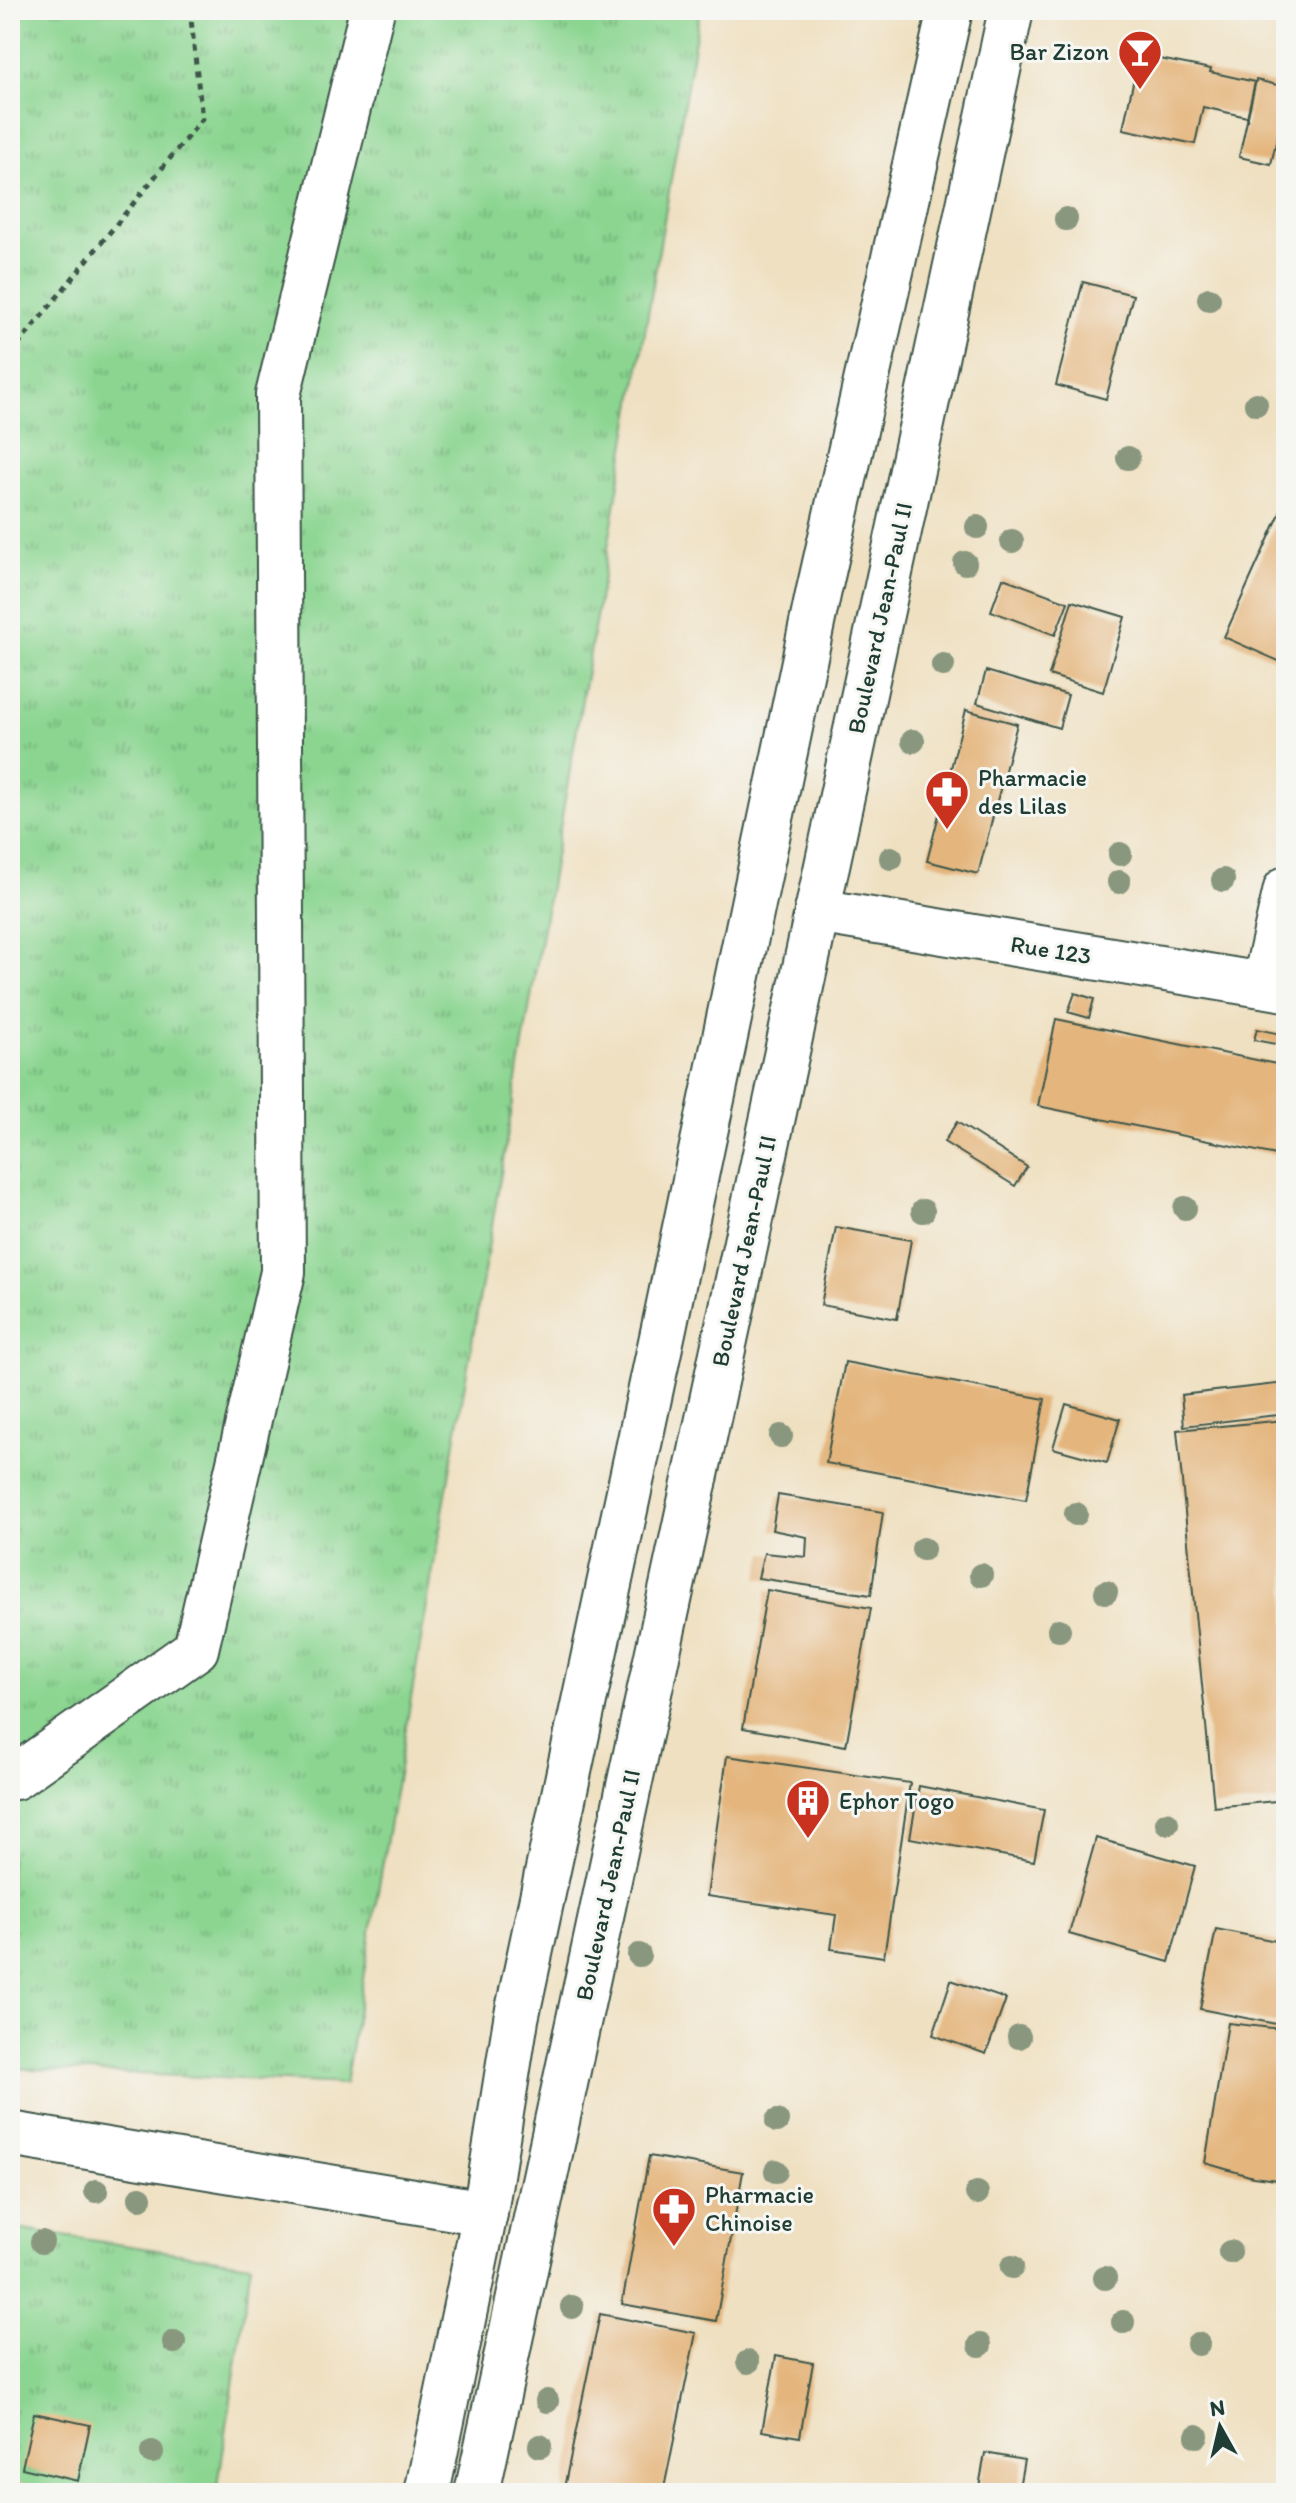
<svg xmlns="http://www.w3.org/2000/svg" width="1296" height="2503" font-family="Itim,sans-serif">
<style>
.grass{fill:url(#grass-tufts);stroke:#558962;stroke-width:2}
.building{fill:#e4b57d}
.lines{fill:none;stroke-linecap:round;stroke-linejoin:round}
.minor-casing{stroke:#3e5549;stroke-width:48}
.major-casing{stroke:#3e5549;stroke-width:48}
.path{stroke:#3e5549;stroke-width:5;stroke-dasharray:6 6;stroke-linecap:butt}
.minor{stroke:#fff;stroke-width:44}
.major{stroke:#fff;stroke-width:44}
.tree{fill:#89977e}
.labels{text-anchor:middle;stroke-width:6;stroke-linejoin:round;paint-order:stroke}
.poi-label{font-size:24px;fill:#1f3d34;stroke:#f6f6f2;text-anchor:start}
.street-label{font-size:24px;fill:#1f3d34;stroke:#f6f6f2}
</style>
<defs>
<pattern id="grass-tufts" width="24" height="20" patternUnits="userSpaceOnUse" patternTransform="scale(2)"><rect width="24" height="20" fill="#8bd591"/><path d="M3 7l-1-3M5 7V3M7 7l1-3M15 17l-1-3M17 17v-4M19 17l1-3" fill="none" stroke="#71ae77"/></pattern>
</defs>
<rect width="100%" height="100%" fill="#f6f6f2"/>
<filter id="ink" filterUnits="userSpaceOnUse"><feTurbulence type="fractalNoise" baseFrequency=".0125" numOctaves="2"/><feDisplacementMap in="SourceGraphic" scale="16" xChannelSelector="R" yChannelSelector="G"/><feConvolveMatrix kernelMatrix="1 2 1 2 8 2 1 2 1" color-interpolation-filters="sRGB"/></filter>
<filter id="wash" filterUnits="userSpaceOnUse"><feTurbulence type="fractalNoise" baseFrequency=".006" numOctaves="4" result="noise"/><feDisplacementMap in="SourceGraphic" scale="32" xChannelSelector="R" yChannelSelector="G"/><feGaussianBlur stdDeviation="1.8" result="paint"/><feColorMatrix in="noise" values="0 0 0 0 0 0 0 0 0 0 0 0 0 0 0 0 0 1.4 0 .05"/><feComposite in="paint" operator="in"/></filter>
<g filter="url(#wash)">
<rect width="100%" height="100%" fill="#efe0c1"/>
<g class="grass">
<path d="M10,10h690l-355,2074 -335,-16z"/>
<path d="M10,2228l241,36 -34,229h-207z"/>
</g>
<g id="blocks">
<g class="building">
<path d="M1139,55l72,14 -1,3 45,10 -8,35 -44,-10 -8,37 -72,-15z"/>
<path d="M1256,80l30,7v12l-15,65 -32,-7z"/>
<path d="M1083,282l50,13 -27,104 -50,-14z"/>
<path d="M1286,500v152l-5,10 -57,-25z"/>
<path d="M1003,578l65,24 -13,33 -64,-24z"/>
<path d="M1072,601l53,16 -22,75 -54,-17z"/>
<path d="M986,671l82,24 -9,33 -82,-25z"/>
<path d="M966,710l51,14 -39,150 -51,-13z"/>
<path d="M1075,993l19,6 -5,19 -21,-6z"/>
<path d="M1056,1019l230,47v91l-248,-51z"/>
<path d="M1257,1029l29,6v11l-32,-6z"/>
<path d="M957,1122l70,45 -12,19 -71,-44z"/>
<path d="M836,1227l75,13 -14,79 -76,-14z"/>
<path d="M845,1362l200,37 -19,101 -200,-37z"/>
<path d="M1286,1383v31l-102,12 -3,-31z"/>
<path d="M1066,1404l54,15 -13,44 -54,-15z"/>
<path d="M1286,1420v380l-72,7 -37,-377z"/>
<path d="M778,1495l105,17 -12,83 -113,-17 6,-25 42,4 1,-20 -35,-7z"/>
<path d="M767,1590l104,18 -25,138 -103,-18z"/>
<path d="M727,1756l183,27 -26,174 -53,-8 5,-34 -129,-19z"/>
<path d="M919,1786l125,24 -10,51 -124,-23z"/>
<path d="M1096,1838l99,28 -26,96 -100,-28z"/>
<path d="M1216,1929l70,14v83l-86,-17z"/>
<path d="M951,1980l55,19 -20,55 -53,-19z"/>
<path d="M1228,2023l53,6 5,4v148l-33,-4 -48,-14z"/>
<path d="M649,2156l94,16 -27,149 -94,-17z"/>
<path d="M600,2314l96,19 -33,160h-100z"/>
<path d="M776,2356l37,7 -13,74 -38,-6z"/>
<path d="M34,2413l56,12 -12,56 -56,-13z"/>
<path d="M985,2453l39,7 -6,33h-40z"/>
<path d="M10,2481l55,11v1h-55z"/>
</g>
</g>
</g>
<g filter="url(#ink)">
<use href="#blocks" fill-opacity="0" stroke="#3e5549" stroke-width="2"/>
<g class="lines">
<g class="minor-casing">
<g id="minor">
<path d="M817,911l469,78"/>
<path d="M1264,985l22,-96"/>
<path d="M10,1777h5l181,-128 87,-377 -5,-877 94,-385"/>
<path d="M10,2134l475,79"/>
</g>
</g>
<g class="major-casing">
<g id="major">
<path d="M427,2493l58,-280 31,-194 149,-696 154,-733 131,-580"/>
<path d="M477,2493l534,-2483"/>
</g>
</g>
<path class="path" d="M10,355l192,-236 -12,-109"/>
<use href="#minor" class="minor"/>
<use href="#major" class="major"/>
</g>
<g class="tree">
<circle cx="1066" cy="219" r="12"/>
<circle cx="1209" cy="299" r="12"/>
<circle cx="1256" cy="404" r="12"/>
<circle cx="1128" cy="458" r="12"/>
<circle cx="977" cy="527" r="12"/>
<circle cx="1012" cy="541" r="12"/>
<circle cx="965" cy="563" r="12"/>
<circle cx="943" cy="665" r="12"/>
<circle cx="913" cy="741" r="12"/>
<circle cx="1120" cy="854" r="12"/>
<circle cx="891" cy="858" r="12"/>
<circle cx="1223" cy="880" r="12"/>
<circle cx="1119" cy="882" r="12"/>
<circle cx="1185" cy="1208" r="12"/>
<circle cx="923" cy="1211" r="12"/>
<circle cx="781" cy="1436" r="12"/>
<circle cx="1076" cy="1514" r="12"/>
<circle cx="923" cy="1549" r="12"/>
<circle cx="981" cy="1575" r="12"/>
<circle cx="1106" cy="1592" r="12"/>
<circle cx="1059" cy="1630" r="12"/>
<circle cx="1167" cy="1823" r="12"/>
<circle cx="639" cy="1955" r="12"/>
<circle cx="1019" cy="2037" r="12"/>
<circle cx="777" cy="2121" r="12"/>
<circle cx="776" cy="2171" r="12"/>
<circle cx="96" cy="2191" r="12"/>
<circle cx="977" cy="2193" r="12"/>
<circle cx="140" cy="2198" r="12"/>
<circle cx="42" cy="2242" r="12"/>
<circle cx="1230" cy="2252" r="12"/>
<circle cx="1012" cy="2267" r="12"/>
<circle cx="1105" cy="2278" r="12"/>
<circle cx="572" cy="2307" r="12"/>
<circle cx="1123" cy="2322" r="12"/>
<circle cx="174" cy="2342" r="12"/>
<circle cx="1198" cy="2344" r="12"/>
<circle cx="980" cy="2345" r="12"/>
<circle cx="748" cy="2362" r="12"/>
<circle cx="547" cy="2401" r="12"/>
<circle cx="1197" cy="2436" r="12"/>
<circle cx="540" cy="2446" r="12"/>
<circle cx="152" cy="2452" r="12"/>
</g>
</g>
<defs>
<g id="bar-pin" transform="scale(2.3)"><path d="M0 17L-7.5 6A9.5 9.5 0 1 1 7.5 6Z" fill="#c8321e" stroke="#f6f6f2"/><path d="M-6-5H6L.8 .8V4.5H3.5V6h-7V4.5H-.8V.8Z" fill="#fff"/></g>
<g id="pharmacy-pin" transform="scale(2.3)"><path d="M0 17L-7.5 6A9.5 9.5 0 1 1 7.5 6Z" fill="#c8321e" stroke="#f6f6f2"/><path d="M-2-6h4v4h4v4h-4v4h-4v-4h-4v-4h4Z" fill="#fff"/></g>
<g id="building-pin" transform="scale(2.3)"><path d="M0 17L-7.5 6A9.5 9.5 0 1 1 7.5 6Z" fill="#c8321e" stroke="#f6f6f2"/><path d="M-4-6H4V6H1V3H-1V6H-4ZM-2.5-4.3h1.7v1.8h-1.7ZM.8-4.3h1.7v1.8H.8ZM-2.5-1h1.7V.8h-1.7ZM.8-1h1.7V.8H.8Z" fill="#fff"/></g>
</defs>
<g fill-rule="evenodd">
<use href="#bar-pin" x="1140" y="52"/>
<use href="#pharmacy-pin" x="947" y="792"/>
<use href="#building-pin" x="808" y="1801"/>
<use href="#pharmacy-pin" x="674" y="2209"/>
</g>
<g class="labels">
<g class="poi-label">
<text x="1109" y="60" text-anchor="end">Bar Zizon</text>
<text x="978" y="786">Pharmacie<tspan x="978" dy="28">des Lilas</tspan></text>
<text x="839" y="1809">Ephor Togo</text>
<text x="705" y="2203">Pharmacie<tspan x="705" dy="28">Chinoise</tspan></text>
</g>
<g class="street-label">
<text transform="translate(880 618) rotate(-78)" y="8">Boulevard Jean-Paul II</text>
<text transform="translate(1051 950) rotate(9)" y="8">Rue 123</text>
<text transform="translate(744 1251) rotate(-78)" y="8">Boulevard Jean-Paul II</text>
<text transform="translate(608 1885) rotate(-78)" y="8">Boulevard Jean-Paul II</text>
</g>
</g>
<rect width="1296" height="2503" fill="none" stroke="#f6f6f2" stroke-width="40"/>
<g transform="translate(1220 2427) rotate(352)" stroke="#f6f6f2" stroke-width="6" paint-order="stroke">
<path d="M0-6L14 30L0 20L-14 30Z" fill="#1f3d34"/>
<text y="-12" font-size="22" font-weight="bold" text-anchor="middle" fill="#1f3d34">N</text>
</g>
</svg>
